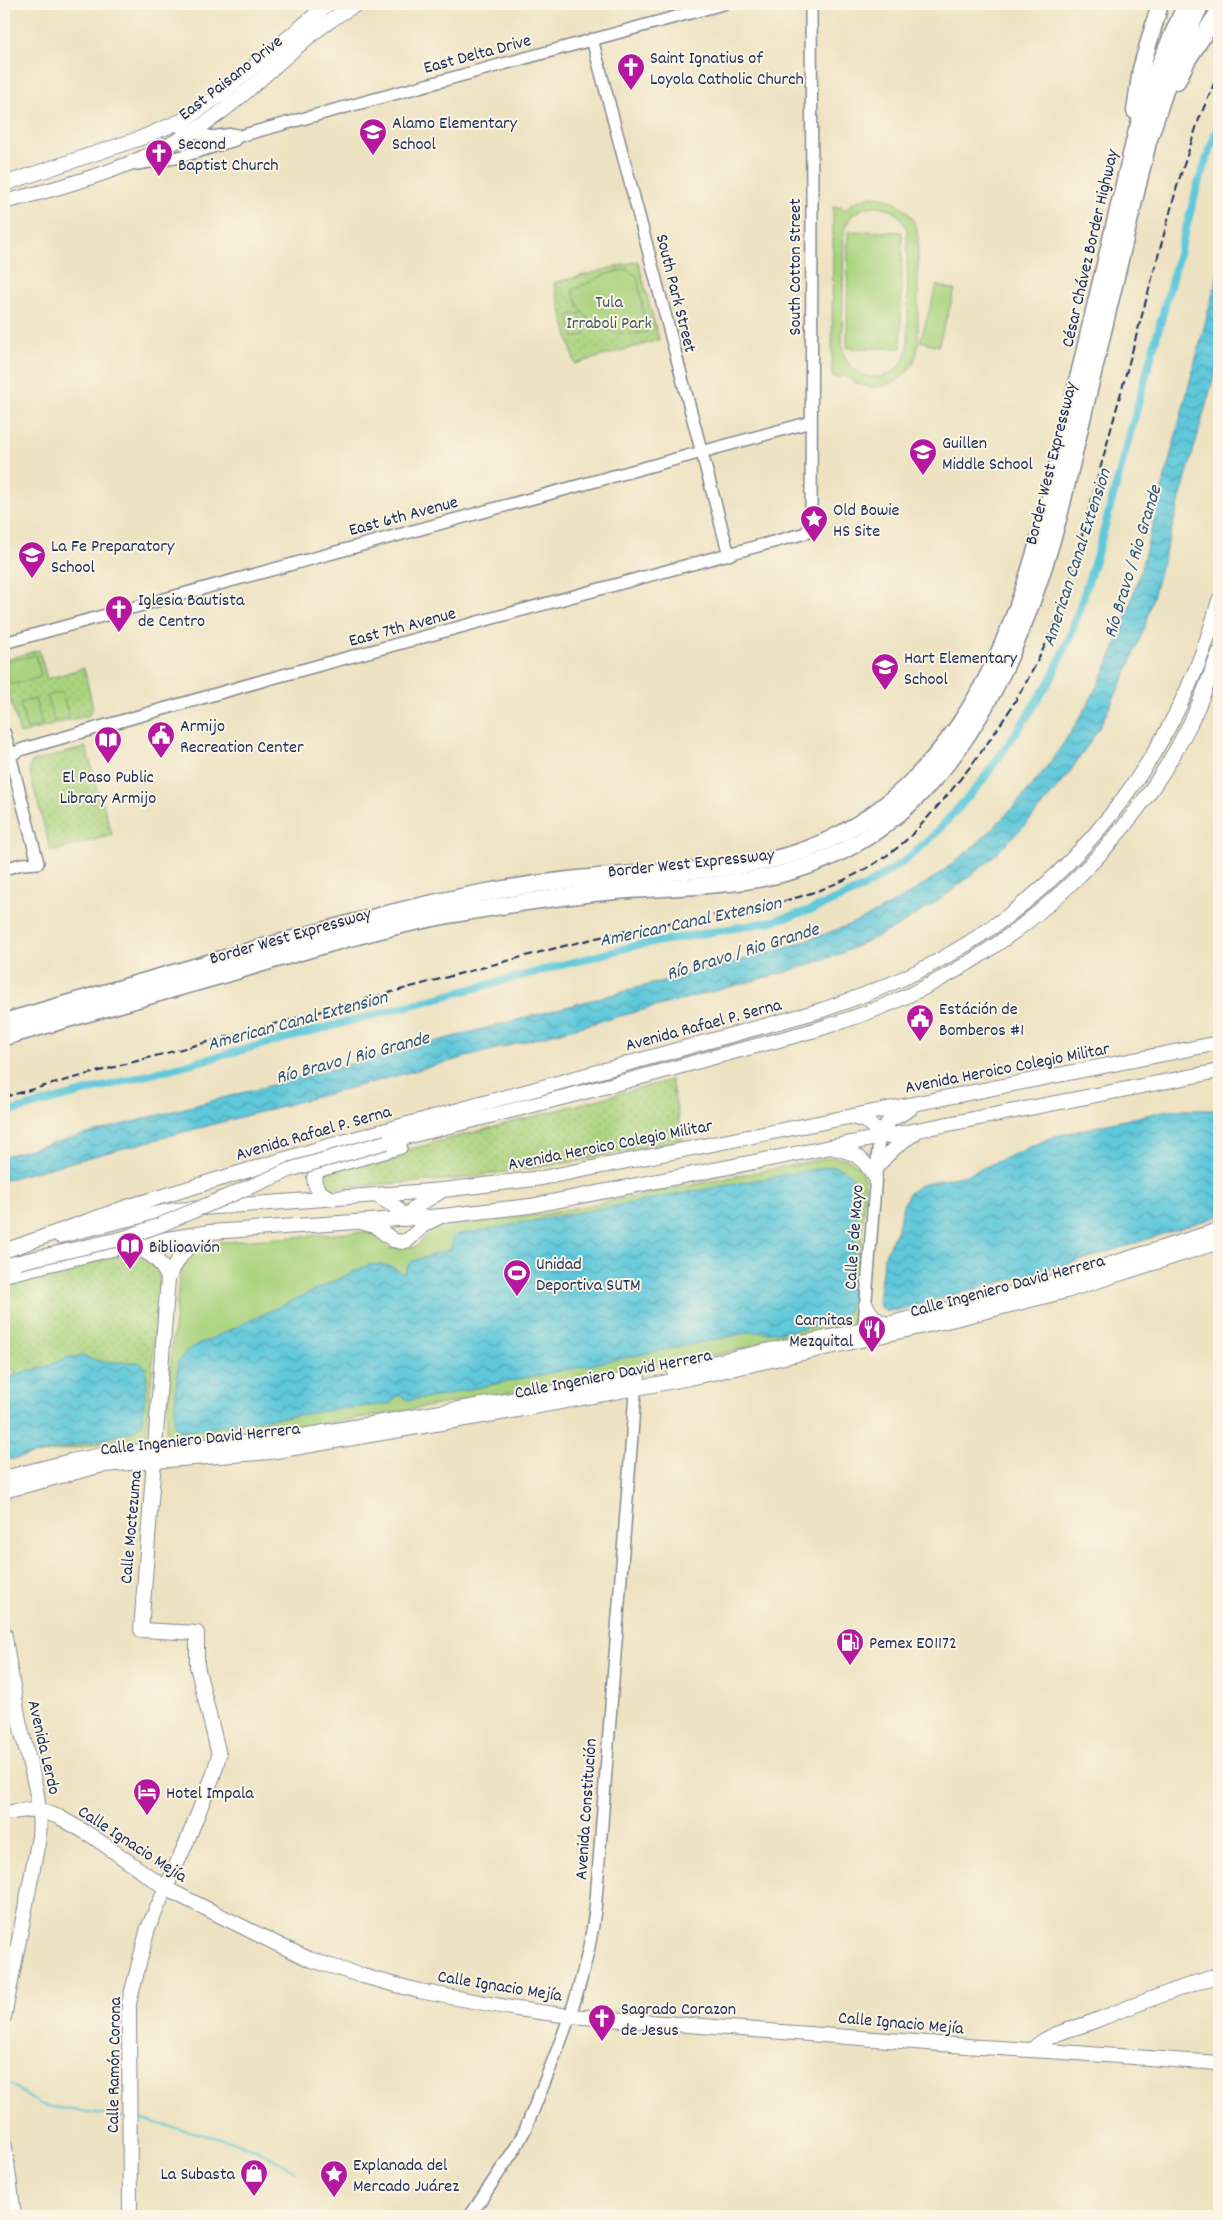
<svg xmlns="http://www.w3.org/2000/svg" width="1223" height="2220" font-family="Dekko,sans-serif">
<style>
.park{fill:url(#park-dots);stroke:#62816e}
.pitch{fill:#aad37f;stroke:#62816e;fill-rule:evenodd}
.water{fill:url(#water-waves);stroke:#3d7c9c}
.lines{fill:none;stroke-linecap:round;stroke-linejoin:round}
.stream{stroke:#5fc8da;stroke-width:2}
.canal{stroke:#5fc8da;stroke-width:8}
.tertiary-casing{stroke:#848890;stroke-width:14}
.secondary-casing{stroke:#848890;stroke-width:15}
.primary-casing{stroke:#848890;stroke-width:16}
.trunk-casing{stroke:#848890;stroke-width:16}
.motorway-casing{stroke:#848890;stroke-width:19}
.tertiary{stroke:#fff;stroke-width:11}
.secondary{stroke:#fff;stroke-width:12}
.primary{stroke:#fff;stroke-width:14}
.trunk{stroke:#fff;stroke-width:14}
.motorway{stroke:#fff;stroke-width:16}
.rail{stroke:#1b2f5e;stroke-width:2;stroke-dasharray:8 4;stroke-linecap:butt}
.trunk-bridge-casing{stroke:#848890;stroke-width:16;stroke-linecap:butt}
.trunk-bridge{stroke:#fff;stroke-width:14}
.labels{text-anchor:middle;stroke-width:4;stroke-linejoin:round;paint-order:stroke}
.street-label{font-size:18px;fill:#1b2f5e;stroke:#fcf5e5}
.poi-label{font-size:18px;fill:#1b2f5e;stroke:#fcf5e5;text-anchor:start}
.park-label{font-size:18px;fill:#3f5866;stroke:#fcf5e5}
.water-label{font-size:19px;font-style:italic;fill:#2c557d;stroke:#fcf5e5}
</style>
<defs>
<pattern id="park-dots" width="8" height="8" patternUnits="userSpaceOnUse" patternTransform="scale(1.25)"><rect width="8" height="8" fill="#aad37f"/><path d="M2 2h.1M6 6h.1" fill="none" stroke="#92b570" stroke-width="1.8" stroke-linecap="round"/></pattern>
<pattern id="water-waves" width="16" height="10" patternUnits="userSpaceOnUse" patternTransform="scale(1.25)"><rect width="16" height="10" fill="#5fc8da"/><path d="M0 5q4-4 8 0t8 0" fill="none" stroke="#4ea3b4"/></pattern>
</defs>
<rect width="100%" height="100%" fill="#fcf5e5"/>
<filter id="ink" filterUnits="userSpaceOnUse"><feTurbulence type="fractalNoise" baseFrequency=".02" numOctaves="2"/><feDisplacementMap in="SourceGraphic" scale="10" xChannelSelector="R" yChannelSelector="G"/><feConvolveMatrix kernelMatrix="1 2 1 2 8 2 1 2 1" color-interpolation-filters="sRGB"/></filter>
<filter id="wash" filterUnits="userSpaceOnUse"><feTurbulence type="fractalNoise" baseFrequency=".0096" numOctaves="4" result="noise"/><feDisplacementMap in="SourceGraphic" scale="20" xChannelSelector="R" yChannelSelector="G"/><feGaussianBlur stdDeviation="1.12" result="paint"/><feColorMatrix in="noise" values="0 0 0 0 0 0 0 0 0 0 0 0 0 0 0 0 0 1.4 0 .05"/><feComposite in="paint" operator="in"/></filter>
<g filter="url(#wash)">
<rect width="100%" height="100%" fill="#ede2c1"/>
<g class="park">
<path d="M638,261l21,79 -84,24 -21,-81z"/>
<path d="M39,650l8,29 37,-11 9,40 -4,7 -69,19 -16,-58v-16z"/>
<path d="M86,747l13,48h2l11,40 -61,17 -22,-82 3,-8z"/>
<path d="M671,1080l12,59 -107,22 -118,18 -130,9 -5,-2v-11l5,-4z"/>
<path d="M126,1254c18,0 31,9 34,27l-14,158 -31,2 -79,14 -22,-86 -10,2v-90z"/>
</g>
<g class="pitch">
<path d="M871,196c26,0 46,18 47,44v107c-5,38 -47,53 -75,27l-1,3h-10l1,-170h9l1,4 10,-8zM877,206c15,1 26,10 30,25l1,114c-4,43 -63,43 -66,-1l2,-114c5,-15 17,-24 33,-24z"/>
<path d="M848,231l54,1 -1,116h-54z"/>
<path d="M625,269l12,7 10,56c-36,6 -65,-5 -74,-42l31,-15z"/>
<path d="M937,285l18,5 -17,56 -18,-5z"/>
<path d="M580,313l6,21 -12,4 -6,-22z"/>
<path d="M36,655l5,22 -31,8 -6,-23z"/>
<path d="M62,692l7,26 -15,3 -7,-25z"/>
<path d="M35,699l7,26 -15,4 -7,-26z"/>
<path d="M833,1157c18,0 30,9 32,28l-9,130 -4,8 -5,3 -160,35 -118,22 -311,52 -80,6 -10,-5 -2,-5c2,-40 5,-79 10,-119 2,-14 1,-31 7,-45 5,-12 15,-20 28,-24l151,-11 14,3 13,13 27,-1 15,-16 14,-6 101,-11z"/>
</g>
<g class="water">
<path d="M1219,270v88l-74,268 -19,48 -28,56 -31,46 -38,45 -39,39 -49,39 -44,28 -57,27 -54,18 -782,208v-24l765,-203c36,-13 76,-24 110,-42 106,-54 193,-157 237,-266 21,-54 34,-112 49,-168 18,-69 36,-138 54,-207z"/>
<path d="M1219,1108v108l-133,43 -188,51 -12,1 -6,-4 -2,-8 6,-42 14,-30 5,-21 6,-13 8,-6 8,-4 42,-8 88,-39 113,-26h44z"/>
<path d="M832,1166c15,3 20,8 26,22l-6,108 -4,14 -7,11 -55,11h-34l-296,60 -10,4 -39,4 -5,-4h-6l-5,8 -53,5 -156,23 -6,-3 -2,-6 4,-61 9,-12 181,-85c11,-1 23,-1 32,7l5,1 3,-8 5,-4 38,-12 1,-10 4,-4z"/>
<path d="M81,1356l23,6h34l7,5 2,15 -5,41 -9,8 -12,4 -117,26v-83l43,-12 21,-9z"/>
</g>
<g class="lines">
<g class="stream">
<path d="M4,2080l36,24 11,3 74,10"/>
<path d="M134,2118l92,22 32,10 37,21"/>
</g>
<path class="canal" d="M4,1113l634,-168 131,-23 42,-12 24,-10 28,-12 43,-28 27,-24 47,-52 38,-54 33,-51 20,-45 28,-86 99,-364 21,-61"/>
</g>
</g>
<g filter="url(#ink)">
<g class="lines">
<g class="tertiary-casing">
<g id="tertiary">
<path d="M592,39l137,516"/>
<path d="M174,125l37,12 22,-3 7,2 483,-132"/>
<path d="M137,164l43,-7 55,-17"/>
<path d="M4,643l807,-221"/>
<path d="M4,869l18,-5 16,-1 -28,-108 13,-6 242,-69 541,-147 5,-10 1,-322 -1,-197"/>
<path d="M863,1337l16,-200"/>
<path d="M470,2216l46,-69 9,-17c30,-74 64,-149 71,-230l36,-465 3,-42 -1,-13"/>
</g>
</g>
<g class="secondary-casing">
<path id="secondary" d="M4,733l6,22 -6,2"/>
</g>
<g class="primary-casing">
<g id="primary">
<path d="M4,184l137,-46 47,-20 36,-26 104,-88"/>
<path d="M4,202c75,-19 150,-40 213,-87 46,-33 90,-85 140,-111"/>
<path d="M851,1117c14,3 22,6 28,20"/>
<path d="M879,1137l10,-16 21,-12"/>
<path d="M834,1148c21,4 30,11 41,29"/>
<path d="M876,1168c11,-14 22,-25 38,-34"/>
<path d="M376,1195l21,13 7,11 11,-12 25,-15"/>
<path d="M364,1223l11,3 18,14 9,2 6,-2 17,-16 12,-6"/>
<path d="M60,1236l68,-17 48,-9 267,-20 99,-12 677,-135"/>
<path d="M131,1247c19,5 29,12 37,31"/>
<path d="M4,1275l121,-29 85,-14 232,-16 88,-10 689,-135"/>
<path d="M866,1305c5,10 10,16 21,19"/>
<path d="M674,1371l189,-41 175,-43 181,-57"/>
<path d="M4,1478l67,-17 37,-7 170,-14 360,-62"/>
<path d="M4,1491l99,-26 167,-13 236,-40 184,-34 261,-58 115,-29 153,-49"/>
<path d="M4,1632c5,29 9,59 15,88 8,39 24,76 20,117l-35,180"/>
<path d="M4,1813l31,-4 24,8 33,19 75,53 108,54 34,16 50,16 60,16 98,18 53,7 410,31c80,4 160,11 239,16"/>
<path d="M1033,2049c16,-16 38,-19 59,-27 42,-17 84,-33 127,-47"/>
<path d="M4,2140l10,76"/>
<path d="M130,2216l-1,-213 19,-75 39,-87 26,-65 6,-21 -22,-89v-33l-56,-3 27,-352c10,-19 18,-33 37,-43"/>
</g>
</g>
<g class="trunk-casing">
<g id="trunk">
<path d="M386,1142c106,-27 212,-52 317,-82 62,-17 127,-31 186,-56 127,-54 239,-156 301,-280 11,-23 20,-47 29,-71"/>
<path d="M330,1198c-10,-5 -15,-9 -16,-20l4,-8 82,-23"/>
<path d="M4,1251l123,-44 198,-60 497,-137c44,-15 88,-32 128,-56 132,-76 230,-207 269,-354"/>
<path d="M4,1266l15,-4"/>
</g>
</g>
<g class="motorway-casing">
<g id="motorway">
<path d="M1177,81l11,-22 31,-48"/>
<path d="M1135,111l6,-42 19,-65"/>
<path d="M4,1022c82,-24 164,-48 246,-71 82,-23 164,-46 248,-61 46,-8 93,-13 140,-16 57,-4 116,-5 170,-25 64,-25 113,-69 151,-124 64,-95 86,-208 112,-317 22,-92 44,-183 65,-274l19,-59 31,-71"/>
<path d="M4,1037c74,-21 148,-42 222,-63 74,-22 148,-45 223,-59 55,-10 110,-19 166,-24 55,-4 112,-4 166,-17 168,-42 238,-211 279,-362l88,-370 28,-85 25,-53"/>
</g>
</g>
<use href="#tertiary" class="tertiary"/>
<use href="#secondary" class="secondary"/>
<use href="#primary" class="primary"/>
<use href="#trunk" class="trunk"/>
<use href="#motorway" class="motorway"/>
<path class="rail" d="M4,1097c129,-35 259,-70 388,-105 75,-20 149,-41 225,-59 91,-21 189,-21 269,-77 23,-15 40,-37 58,-57 54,-64 100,-135 125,-216l109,-400 21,-64 20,-47"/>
<g class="trunk-bridge-casing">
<path id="trunk-bridge" d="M19,1262l105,-24 36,-13 132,-56 94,-27"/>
</g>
<use href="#trunk-bridge" class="trunk-bridge"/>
</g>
</g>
<defs>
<g id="church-pin" transform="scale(1.4375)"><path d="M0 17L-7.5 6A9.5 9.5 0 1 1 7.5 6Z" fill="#b5179e" stroke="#fcf5e5"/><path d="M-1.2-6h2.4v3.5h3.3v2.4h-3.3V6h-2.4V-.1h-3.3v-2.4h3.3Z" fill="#fff"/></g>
<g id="school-pin" transform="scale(1.4375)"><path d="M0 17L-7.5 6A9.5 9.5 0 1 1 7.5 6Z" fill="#b5179e" stroke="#fcf5e5"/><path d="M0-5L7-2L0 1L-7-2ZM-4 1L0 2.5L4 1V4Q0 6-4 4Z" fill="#fff"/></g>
<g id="sight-pin" transform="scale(1.4375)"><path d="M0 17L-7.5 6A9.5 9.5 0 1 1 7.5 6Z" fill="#b5179e" stroke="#fcf5e5"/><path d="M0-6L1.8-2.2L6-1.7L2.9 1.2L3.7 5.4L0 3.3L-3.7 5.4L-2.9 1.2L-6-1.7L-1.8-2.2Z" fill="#fff"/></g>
<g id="civic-pin" transform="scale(1.4375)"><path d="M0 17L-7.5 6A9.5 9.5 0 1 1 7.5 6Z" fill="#b5179e" stroke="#fcf5e5"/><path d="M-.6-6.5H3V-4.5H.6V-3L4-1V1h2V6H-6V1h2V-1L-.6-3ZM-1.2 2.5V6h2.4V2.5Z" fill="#fff"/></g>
<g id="library-pin" transform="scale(1.4375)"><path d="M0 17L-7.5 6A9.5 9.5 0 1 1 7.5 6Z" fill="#b5179e" stroke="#fcf5e5"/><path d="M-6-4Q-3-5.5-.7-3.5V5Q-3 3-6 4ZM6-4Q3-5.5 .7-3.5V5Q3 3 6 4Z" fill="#fff"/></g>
<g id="stadium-pin" transform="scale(1.4375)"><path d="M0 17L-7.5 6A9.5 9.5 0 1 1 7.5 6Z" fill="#b5179e" stroke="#fcf5e5"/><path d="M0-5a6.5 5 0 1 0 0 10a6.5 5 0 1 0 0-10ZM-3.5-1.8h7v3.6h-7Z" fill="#fff"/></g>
<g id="restaurant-pin" transform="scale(1.4375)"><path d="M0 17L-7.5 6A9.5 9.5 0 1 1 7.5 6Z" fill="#b5179e" stroke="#fcf5e5"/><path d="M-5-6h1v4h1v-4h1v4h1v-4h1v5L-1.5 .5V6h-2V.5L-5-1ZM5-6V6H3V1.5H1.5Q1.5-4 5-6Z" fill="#fff"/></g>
<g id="fuel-pin" transform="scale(1.4375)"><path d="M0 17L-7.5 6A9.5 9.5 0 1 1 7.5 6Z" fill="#b5179e" stroke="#fcf5e5"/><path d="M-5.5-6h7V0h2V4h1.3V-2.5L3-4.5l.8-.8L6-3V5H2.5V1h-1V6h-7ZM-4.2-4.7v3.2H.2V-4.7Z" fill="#fff"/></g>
<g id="hotel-pin" transform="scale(1.4375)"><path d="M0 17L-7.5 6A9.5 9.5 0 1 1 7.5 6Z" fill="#b5179e" stroke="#fcf5e5"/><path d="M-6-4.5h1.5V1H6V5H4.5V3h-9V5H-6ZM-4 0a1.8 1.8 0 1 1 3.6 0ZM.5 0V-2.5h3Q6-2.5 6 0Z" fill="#fff"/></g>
<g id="shop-pin" transform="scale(1.4375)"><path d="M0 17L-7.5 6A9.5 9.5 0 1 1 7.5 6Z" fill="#b5179e" stroke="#fcf5e5"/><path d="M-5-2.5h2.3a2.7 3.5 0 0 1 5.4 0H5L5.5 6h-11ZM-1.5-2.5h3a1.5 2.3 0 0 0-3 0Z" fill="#fff"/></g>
</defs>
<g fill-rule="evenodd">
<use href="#church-pin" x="631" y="67"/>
<use href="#school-pin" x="373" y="132"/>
<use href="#church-pin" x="159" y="153"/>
<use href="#school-pin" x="923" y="452"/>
<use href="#sight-pin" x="814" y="519"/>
<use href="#school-pin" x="32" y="555"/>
<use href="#church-pin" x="119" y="609"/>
<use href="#school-pin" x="885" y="667"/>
<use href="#civic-pin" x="161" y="735"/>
<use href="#library-pin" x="108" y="740"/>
<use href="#civic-pin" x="920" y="1018"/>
<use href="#library-pin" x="130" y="1246"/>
<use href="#stadium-pin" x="517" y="1273"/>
<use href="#restaurant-pin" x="872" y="1329"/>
<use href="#fuel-pin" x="850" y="1642"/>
<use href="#hotel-pin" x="147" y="1792"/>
<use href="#church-pin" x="602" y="2018"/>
<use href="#shop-pin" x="254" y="2173"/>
<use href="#sight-pin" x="334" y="2174"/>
</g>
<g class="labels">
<g class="street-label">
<text transform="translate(477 53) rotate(-15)" y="6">East Delta Drive</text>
<text transform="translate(230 77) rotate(-38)" y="6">East Paisano Drive</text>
<text transform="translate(1089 248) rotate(-77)" y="6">César Chávez Border Highway</text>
<text transform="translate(794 267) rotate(-90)" y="6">South Cotton Street</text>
<text transform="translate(677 293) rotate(76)" y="6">South Park Street</text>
<text transform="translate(1050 463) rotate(-76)" y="6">Border West Expressway</text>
<text transform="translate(403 515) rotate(-15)" y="6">East 6th Avenue</text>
<text transform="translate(402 626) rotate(-15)" y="6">East 7th Avenue</text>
<text transform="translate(691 862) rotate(-6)" y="6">Border West Expressway</text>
<text transform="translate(290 935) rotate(-16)" y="6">Border West Expressway</text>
<text transform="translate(703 1024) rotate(-15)" y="6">Avenida Rafael P. Serna</text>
<text transform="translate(1007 1067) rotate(-11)" y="6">Avenida Heroico Colegio Militar</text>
<text transform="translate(313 1132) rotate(-16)" y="6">Avenida Rafael P. Serna</text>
<text transform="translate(610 1144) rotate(-11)" y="6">Avenida Heroico Colegio Militar</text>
<text transform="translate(853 1237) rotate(-86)" y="6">Calle 5 de Mayo</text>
<text transform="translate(1007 1285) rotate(-15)" y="6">Calle Ingeniero David Herrera</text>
<text transform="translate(613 1373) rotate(-11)" y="6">Calle Ingeniero David Herrera</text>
<text transform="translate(200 1438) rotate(-6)" y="6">Calle Ingeniero David Herrera</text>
<text transform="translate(130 1527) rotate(-85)" y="6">Calle Moctezuma</text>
<text transform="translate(45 1747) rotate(77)" y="6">Avenida Lerdo</text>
<text transform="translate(585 1809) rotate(-86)" y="6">Avenida Constitución</text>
<text transform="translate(133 1843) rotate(33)" y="6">Calle Ignacio Mejía</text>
<text transform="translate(500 1985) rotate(9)" y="6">Calle Ignacio Mejía</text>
<text transform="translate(901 2022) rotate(5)" y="6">Calle Ignacio Mejía</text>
<text transform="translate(113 2065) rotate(-89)" y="6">Calle Ramón Corona</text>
</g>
<g class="poi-label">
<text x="650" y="63">Saint Ignatius of<tspan x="650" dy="21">Loyola Catholic Church</tspan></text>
<text x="392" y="128">Alamo Elementary<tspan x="392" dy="21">School</tspan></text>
<text x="178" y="149">Second<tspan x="178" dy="21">Baptist Church</tspan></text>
<text x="942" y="448">Guillen<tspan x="942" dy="21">Middle School</tspan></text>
<text x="833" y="515">Old Bowie<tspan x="833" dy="21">HS Site</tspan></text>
<text x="51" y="551">La Fe Preparatory<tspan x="51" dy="21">School</tspan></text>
<text x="138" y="605">Iglesia Bautista<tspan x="138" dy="21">de Centro</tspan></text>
<text x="904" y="663">Hart Elementary<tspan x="904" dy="21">School</tspan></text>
<text x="180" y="731">Armijo<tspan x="180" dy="21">Recreation Center</tspan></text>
<text x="108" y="782" text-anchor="middle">El Paso Public<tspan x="108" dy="21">Library Armijo</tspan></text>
<text x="939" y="1014">Estáción de<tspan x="939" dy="21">Bomberos #1</tspan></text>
<text x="149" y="1252">Biblioavión</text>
<text x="536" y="1269">Unidad<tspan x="536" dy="21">Deportiva SUTM</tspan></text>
<text x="853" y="1325" text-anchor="end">Carnitas<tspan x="853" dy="21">Mezquital</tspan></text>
<text x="869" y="1648">Pemex E01172</text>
<text x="166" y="1798">Hotel Impala</text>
<text x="621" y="2014">Sagrado Corazon<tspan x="621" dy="21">de Jesus</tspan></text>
<text x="353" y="2170">Explanada del<tspan x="353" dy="21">Mercado Juárez</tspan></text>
<text x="235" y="2179" text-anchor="end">La Subasta</text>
</g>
<g class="park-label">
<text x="609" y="307">Tula<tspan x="609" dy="21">Irraboli Park</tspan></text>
</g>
<g class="water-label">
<text transform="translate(1075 557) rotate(-72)" y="7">American Canal Extension</text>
<text transform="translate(1131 561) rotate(-73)" y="7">Río Bravo / Rio Grande</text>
<text transform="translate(690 920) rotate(-12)" y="7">American Canal Extension</text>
<text transform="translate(742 950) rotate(-17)" y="7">Río Bravo / Rio Grande</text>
<text transform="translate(297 1019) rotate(-15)" y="7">American Canal Extension</text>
<text transform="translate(352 1056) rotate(-15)" y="7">Río Bravo / Rio Grande</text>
</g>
</g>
<rect width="1223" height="2220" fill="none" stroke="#fcf5e5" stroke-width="20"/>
</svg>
